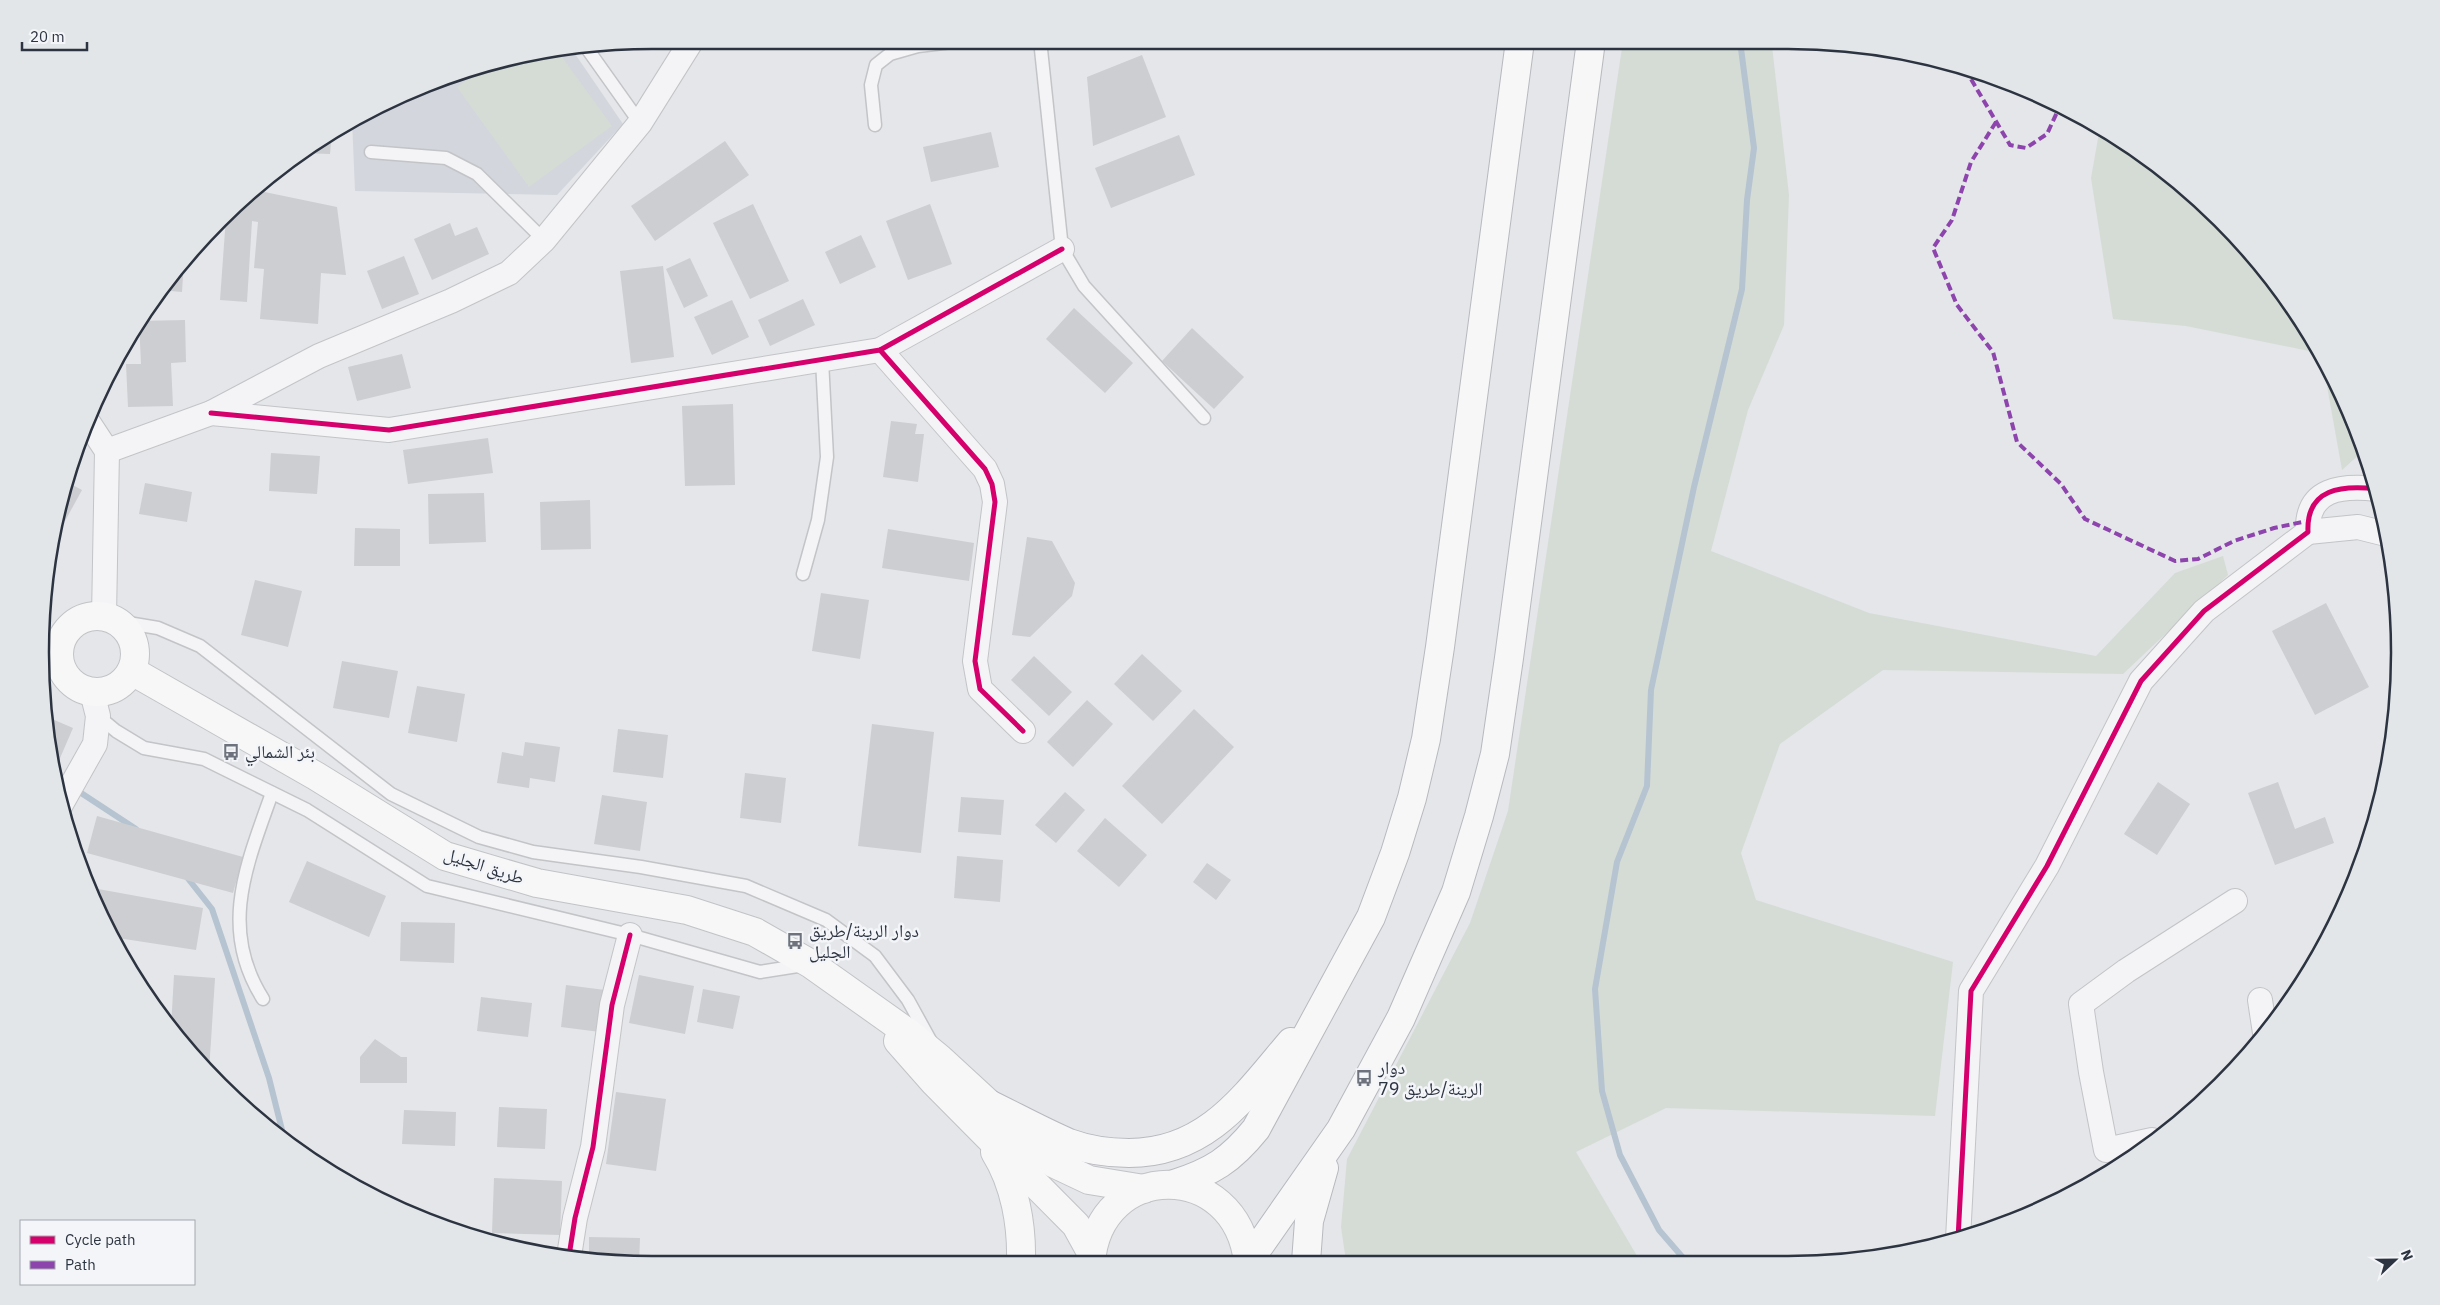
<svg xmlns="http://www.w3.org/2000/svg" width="2440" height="1305" font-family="'IBM Plex Sans','Noto Naskh Arabic',sans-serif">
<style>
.built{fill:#d3d6dc}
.green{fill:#d5dcd5}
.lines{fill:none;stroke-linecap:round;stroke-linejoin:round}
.stream{stroke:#b6c3d1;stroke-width:6}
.building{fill:#cdced1}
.lane-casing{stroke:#c3c4c7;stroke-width:15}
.street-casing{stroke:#c3c4c7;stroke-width:26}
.primary-casing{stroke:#c1c3c6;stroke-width:30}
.highway-casing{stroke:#b7b9be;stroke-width:30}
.lane{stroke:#f4f4f6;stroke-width:12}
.street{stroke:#f4f4f6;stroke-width:24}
.primary{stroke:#f7f7f8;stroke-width:28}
.highway{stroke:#f7f7f8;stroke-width:28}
.quiet{stroke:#8e44ad;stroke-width:4;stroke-dasharray:8 4;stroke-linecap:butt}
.cycleway-casing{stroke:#f3f5f8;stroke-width:8}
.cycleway{stroke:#d6006c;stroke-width:5}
.labels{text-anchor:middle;stroke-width:5;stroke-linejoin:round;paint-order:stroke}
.poi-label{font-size:18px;fill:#2d3441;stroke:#f3f5f8;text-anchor:start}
.street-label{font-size:18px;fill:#2d3441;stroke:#f3f5f8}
.rim{fill:none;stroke:#2d3441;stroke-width:2.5}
</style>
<rect width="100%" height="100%" fill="#e4e6e9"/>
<path class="built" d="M571,48l52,76 -66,71 -202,-4 -3,-72 103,-46 78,-21z"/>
<g class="green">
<path d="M1623,41h147l2,5 17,149 -5,130 -36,85 -37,141 158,62 227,43 79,-83 48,-17 5,19 -105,99 -240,-4 -103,74 -39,109 15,47 197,62 -18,154 -269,-8 -90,44 64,109h-294l-5,-34 6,-68 123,-236 38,-112z"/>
<path d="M556,49l56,77 -83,61 -72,-100 31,-23 45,-12z"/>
<path d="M2100,127l91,65 82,87 46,74 -133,-27 -73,-7 -22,-141z"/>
<path d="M2322,358l15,23 26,70 -21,19z"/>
</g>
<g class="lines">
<g class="stream">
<path d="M55,776l12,8"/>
<path d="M75,789l61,40"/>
<path d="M186,876l26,33 57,169 16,64"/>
<path d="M1685,1260l-26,-30 -39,-75 -18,-64 -7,-102 22,-127 30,-76 4,-96 43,-203 48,-198 5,-89 7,-52 -14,-107"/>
</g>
</g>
<g class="building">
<path d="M1142,55l24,62 -73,29 -6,-69z"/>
<path d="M332,132l-2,22 -29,-1 6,-5z"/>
<path d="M991,132l8,35 -68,15 -8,-35z"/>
<path d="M1179,135l16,40 -84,33 -16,-40z"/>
<path d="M725,141l24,34 -94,66 -24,-35z"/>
<path d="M255,190l82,17 9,68 -25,-2 -3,51 -58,-5 4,-50 -10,-1 4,-46 -6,-1 -5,81 -27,-2 6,-83z"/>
<path d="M753,204l36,77 -39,18 -37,-76z"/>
<path d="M930,204l22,60 -44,16 -22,-59z"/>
<path d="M450,223l5,13 22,-9 12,27 -57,26 -18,-41z"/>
<path d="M861,235l15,32 -36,17 -15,-32z"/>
<path d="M404,256l15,38 -37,15 -15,-38z"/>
<path d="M690,258l18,38 -24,12 -18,-39z"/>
<path d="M184,260l-2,32 -22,-2z"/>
<path d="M663,266l11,91 -43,6 -11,-92z"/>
<path d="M803,299l12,26 -45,21 -12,-26z"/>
<path d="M732,300l17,37 -37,18 -18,-38z"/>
<path d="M1074,308l59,55 -28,30 -59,-54z"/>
<path d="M185,320l1,42 -15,1 2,43 -45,1 -2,-43h15l-2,-43z"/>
<path d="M1192,328l52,49 -30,32 -52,-48z"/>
<path d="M402,354l9,34 -54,13 -9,-34z"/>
<path d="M733,404l2,81 -50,1 -3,-80z"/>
<path d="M891,421l26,3 -2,10h9l-6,48 -35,-5z"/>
<path d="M488,438l5,35 -85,11 -5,-34z"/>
<path d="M271,453l49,3 -3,38 -48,-3z"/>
<path d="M65,481l17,9 -17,31 -8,-4z"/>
<path d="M145,483l47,9 -5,30 -48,-8z"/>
<path d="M484,493l2,49 -57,2 -1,-50z"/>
<path d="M590,500l1,49 -50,1 -1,-48z"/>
<path d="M355,528l45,1v37h-46z"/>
<path d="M888,529l86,14 -5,38 -87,-13z"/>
<path d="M1027,537l25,4 23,42 -3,13 -42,41 -18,-2z"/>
<path d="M255,580l47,11 -14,56 -47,-12z"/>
<path d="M821,593l48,7 -9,59 -48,-8z"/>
<path d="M2326,603l43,84 -54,28 -43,-84z"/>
<path d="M1142,654l40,37 -29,30 -39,-37z"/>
<path d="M1034,656l38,36 -23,24 -38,-36z"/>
<path d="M342,661l56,10 -9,47 -56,-10z"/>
<path d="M417,686l48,8 -8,48 -49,-9z"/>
<path d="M1087,700l26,24 -40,43 -26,-25z"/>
<path d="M1194,709l40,38 -72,77 -40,-38z"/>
<path d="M45,716l28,12 -19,44z"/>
<path d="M872,724l62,8 -13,121 -63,-7z"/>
<path d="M618,729l50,6 -5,43 -50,-6z"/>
<path d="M525,742l35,5 -5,35 -25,-4 -1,10 -32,-5 5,-31 21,4z"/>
<path d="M745,773l41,5 -5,45 -41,-5z"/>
<path d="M2158,782l32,22 -33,51 -33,-21z"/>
<path d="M2278,782l17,47 30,-12 9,26 -59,22 -27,-72z"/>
<path d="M1065,792l20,18 -29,33 -21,-18z"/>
<path d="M602,795l45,7 -7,49 -46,-7z"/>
<path d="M961,797l43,3 -3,35 -43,-3z"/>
<path d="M97,816l146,41 -10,36 -146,-40z"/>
<path d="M1105,818l42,37 -28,32 -42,-36z"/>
<path d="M957,856l46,4 -3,42 -46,-4z"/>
<path d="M307,861l79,35 -17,41 -80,-35z"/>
<path d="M1207,863l24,17 -15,20 -23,-18z"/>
<path d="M87,887l116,21 -7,42 -78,-12z"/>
<path d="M401,922l54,1 -1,40 -54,-2z"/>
<path d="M174,975l41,3 -6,94 -17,-15 -21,-29z"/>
<path d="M639,975l55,11 -9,48 -56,-11z"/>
<path d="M566,985l39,5 -5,42 -39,-5z"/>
<path d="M703,989l37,7 -7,33 -36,-7z"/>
<path d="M481,997l51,6 -4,34 -51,-6z"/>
<path d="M375,1039l26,18h6v26h-47v-26z"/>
<path d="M616,1092l50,7 -10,72 -50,-7z"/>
<path d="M499,1107l48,2 -2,40 -48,-2z"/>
<path d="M404,1110l52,2 -1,34 -53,-2z"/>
<path d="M494,1178l68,3 -2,54 -68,-2z"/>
<path d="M589,1237l51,1 -1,26h-26l-24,-4z"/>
</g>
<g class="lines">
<g class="lane-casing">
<g id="lane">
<path d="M1040,40l22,209 22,37 120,132"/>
<path d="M586,47l54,76"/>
<path d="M875,125l-4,-40 5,-20 14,-11 28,-8 51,-6"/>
<path d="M371,152l75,6 31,16 67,66"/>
<path d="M803,574l15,-54 9,-63 -5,-97"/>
<path d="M116,621l42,7 42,18 191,148 88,43 54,15 108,15 105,19 80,34 49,36 33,44 22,40"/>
<path d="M41,665l21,5"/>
<path d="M98,716l18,15 28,17 60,11 103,51 120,76 203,49 130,37 44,-7"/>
<path d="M263,999c-45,-71 -16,-135 9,-206"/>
</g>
</g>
<g class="street-casing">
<g id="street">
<path d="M880,350l105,119 7,15 3,18 -20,159 5,28 43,42"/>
<path d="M211,413l178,17 491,-80 182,-101"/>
<path d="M86,419l21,32 -3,166"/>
<path d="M107,451l104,-38 108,-57 132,-55 58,-28 35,-33 96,-117 52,-83"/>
<path d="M2308,532l50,-5 28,7"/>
<path d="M60,806l35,-62 3,-28 -6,-24"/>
<path d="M2260,1000l5,33"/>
<path d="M2152,1140l-46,10 -15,-78 -10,-68 45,-33 109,-70"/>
<path d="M1958,1239l13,-248 76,-125 94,-185 63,-70 104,-79c-2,-44 34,-47 69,-43"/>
<path d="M569,1256l6,-38 18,-71 19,-142 18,-70"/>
</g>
</g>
<g class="primary-casing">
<g id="primary">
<circle cx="97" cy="654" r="38"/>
<path d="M132,671l184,105 129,80 92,27 150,27 68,22 56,32 100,71 28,23 114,105 36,17 55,9"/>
<path d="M898,1041l37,42 141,142 16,29"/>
<path d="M995,1152c20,32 27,73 26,110"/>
<path d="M1091,1262c8,-102 145,-104 157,0"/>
</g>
</g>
<g class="highway-casing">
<g id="highway">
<path d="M987,1103c27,13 54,28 82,40 19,7 40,10 60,10 78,0 116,-57 162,-111"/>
<path d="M1174,1184c38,-12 57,-24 82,-55l115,-212 24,-64 17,-55 14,-59 14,-92 80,-606"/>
<path d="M1248,1262l93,-133 60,-111 55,-126 23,-76 16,-62 14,-96 82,-617"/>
<path d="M1306,1262l3,-41 15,-53"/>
</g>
</g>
<use href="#lane" class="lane"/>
<use href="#street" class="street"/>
<use href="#primary" class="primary"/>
<use href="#highway" class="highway"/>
<g class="quiet">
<path d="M1965,69l45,76 16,3 21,-14 12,-26"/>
<path d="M1996,122l-25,40 -19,58 -19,28 24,57 36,47 24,90 44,42 24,35 90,42 23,-2 36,-18 40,-13 33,-7"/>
</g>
<g class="cycleway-casing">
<g id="cycleway">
<path d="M880,350l105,119 7,15 3,18 -20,159 5,28 43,42"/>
<path d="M211,413l178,17 491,-80 182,-101"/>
<path d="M1958,1239l13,-248 76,-125 94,-185 63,-70 104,-79c-2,-44 34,-47 69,-43"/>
<path d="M569,1256l6,-38 18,-71 19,-142 18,-70"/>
</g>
</g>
<use href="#cycleway" class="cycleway"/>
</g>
<defs>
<g id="bus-bare" transform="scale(1.35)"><path d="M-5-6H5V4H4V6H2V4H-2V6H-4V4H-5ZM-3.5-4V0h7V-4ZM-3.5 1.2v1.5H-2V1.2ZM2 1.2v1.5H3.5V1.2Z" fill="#6d727c" stroke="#f3f5f8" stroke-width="2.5" paint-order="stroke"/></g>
</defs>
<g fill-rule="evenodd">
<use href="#bus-bare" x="231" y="752"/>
<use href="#bus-bare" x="795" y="941"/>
<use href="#bus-bare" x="1364" y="1078"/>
</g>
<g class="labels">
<g class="poi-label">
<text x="245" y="758">بئر الشمالي</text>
<text x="809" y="937">دوار الرينة/طريق<tspan x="809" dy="21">الجليل</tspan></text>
<text x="1378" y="1074">دوار<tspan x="1378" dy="21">الرينة/طريق 79</tspan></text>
</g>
<g class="street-label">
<text transform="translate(484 866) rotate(18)" y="6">طريق الجليل</text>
</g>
</g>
<path d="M0 0H2440V1305H0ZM652 49H1788A603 603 0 0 1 2391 652V653A603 603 0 0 1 1788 1256H652A603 603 0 0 1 49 653V652A603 603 0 0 1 652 49Z" fill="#e3e6e9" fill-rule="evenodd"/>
<path class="rim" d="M652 49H1788A603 603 0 0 1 2391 652V653A603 603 0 0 1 1788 1256H652A603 603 0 0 1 49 653V652A603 603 0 0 1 652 49Z"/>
<rect x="20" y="1220" width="175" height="65" fill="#f3f5f8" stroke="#a4a8af"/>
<rect x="30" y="1236" width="25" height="8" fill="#d6006c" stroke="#a4a8af"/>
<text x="65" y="1245" font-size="15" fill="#2d3441">Cycle path</text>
<rect x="30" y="1261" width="25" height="8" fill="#8e44ad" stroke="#a4a8af"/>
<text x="65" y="1270" font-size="15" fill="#2d3441">Path</text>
<g transform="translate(2395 1260) rotate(68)" stroke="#f3f5f8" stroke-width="4" paint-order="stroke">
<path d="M0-4L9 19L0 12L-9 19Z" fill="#2d3441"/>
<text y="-8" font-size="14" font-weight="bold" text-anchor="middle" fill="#2d3441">N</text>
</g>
<path d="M22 42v8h65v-8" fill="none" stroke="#2d3441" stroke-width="2.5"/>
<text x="30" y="42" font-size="15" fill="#2d3441" stroke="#f3f5f8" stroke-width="4" paint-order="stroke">20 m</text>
</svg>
